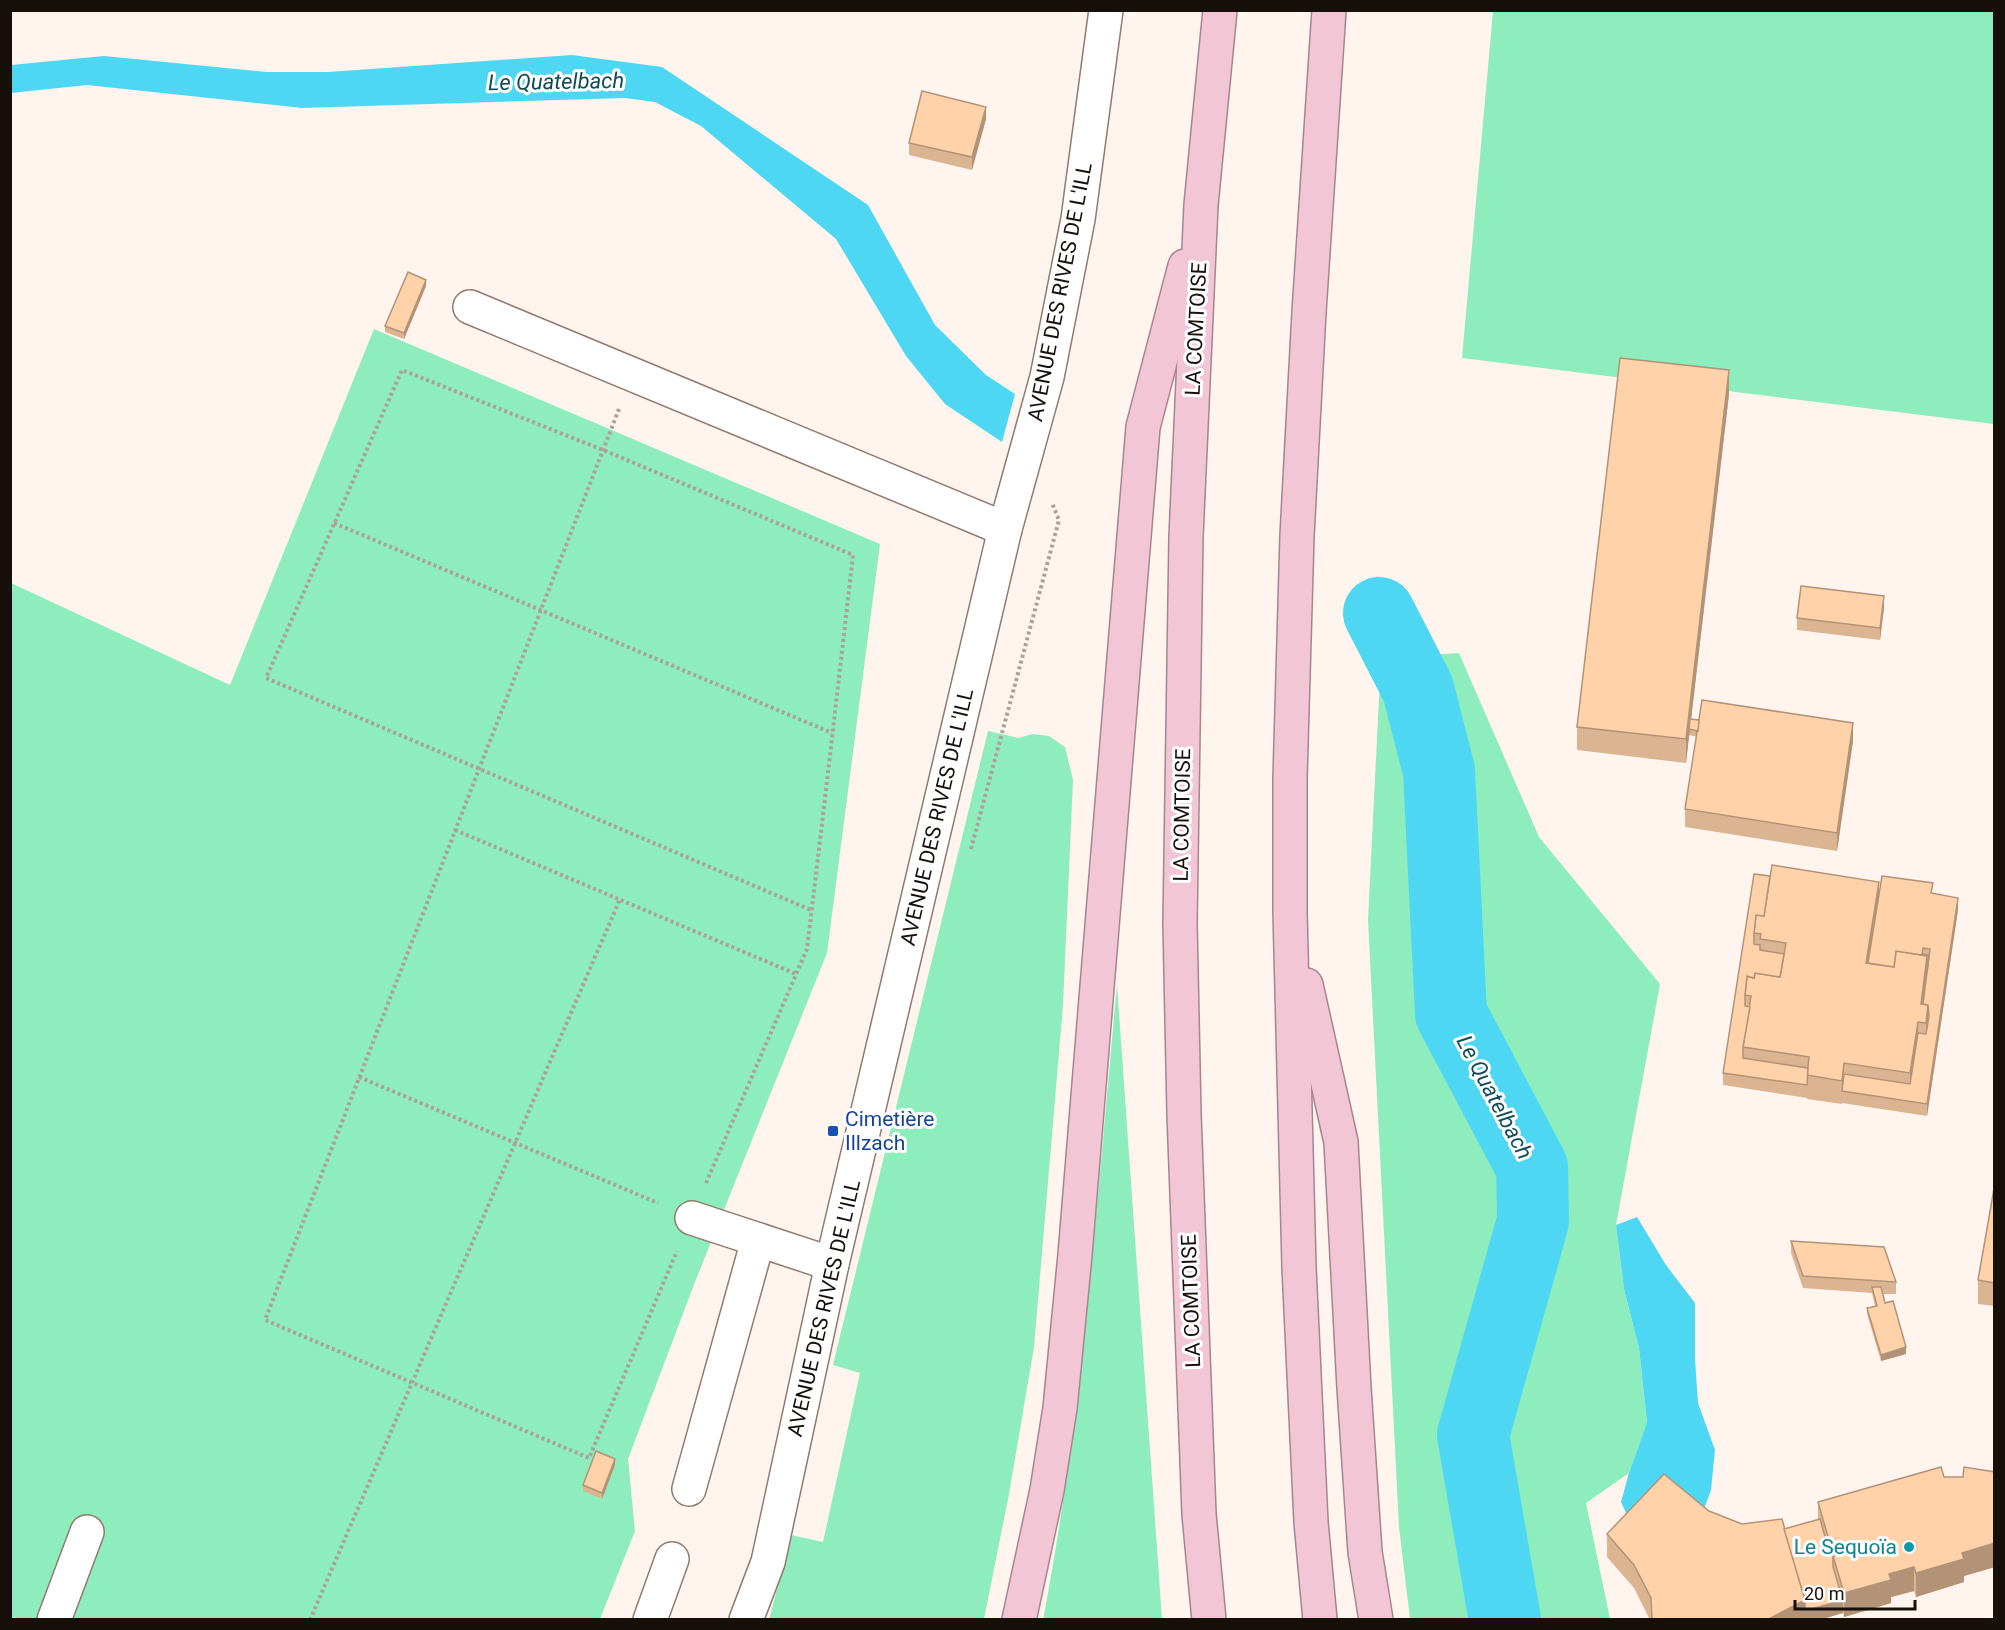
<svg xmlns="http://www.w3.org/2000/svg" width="2005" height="1630" font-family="Roboto,sans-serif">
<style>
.green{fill:#8eedbd}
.water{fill:#4ed7f2}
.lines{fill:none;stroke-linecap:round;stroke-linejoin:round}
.river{stroke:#4ed7f2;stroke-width:72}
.minor-casing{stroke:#927a6e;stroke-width:36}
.highway-casing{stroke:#a5868e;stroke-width:36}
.path{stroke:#aba19b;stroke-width:4;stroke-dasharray:3 3;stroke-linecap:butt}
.minor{stroke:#fff;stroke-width:33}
.highway{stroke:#f2c6d5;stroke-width:33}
.wall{fill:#dbb592}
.shaded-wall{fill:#b29377}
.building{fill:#ffd2aa;stroke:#b29377;stroke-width:1.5}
.transit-dot{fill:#1a4fb4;stroke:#fff;stroke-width:2}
.culture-dot{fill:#0f9aa8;stroke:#fff;stroke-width:2}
.labels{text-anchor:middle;stroke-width:6;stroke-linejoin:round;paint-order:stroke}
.street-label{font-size:21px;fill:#170f0a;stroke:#fff}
.transit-label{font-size:21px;fill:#164399;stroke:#fff;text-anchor:start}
.culture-label{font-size:21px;fill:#0d838f;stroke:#fff;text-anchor:end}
.water-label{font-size:22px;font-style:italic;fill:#114c57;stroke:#fff}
</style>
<rect width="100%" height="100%" fill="#fff4ee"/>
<g class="green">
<path d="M1493,11h501v413l-532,-66z"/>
<path d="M374,329l506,215 -53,409 -132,329 -67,177 7,72 -35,88 -589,1v-1037l219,102z"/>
<path d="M1459,653l80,184 121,147 -44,241 8,64 15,59 8,76 -18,49 -43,30 24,116h-200l-11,-92 -31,-607 13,-262z"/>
<path d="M988,731l31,7 13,-4 17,2 16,11 8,33 -10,225 -29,342 -25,147 -25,125 -215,1 22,-85 32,7 37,-169 -27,-8z"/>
<path d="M1117,985l45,634 -119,1c40,-210 54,-423 74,-635z"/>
</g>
<g class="water">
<path d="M572,55l90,12 206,138 67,120 51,50 29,19 -13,48 -57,-38 -39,-48 -70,-117 -135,-113 -46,-24 -30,-4 -323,10 -215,-23 -76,8v-28l93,-9 163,16h61z"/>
<path d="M1637,1217l29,48 29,38v56l3,44 17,47 -4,40 -13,36 -64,4 -13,-28 8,-29 18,-50 -8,-75 -15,-59 -8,-64z"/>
</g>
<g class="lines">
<path class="river" d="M1379,613l39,76 21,82 12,243 81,153 1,54 -60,214 32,185"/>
<g class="minor-casing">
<g id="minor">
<path d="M470,307l535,222"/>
<path d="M692,1218l140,46"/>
<path d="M689,1489l69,-249"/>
<path d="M54,1620l33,-88"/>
<path d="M650,1620l22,-61"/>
<path d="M746,1620l22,-58 64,-298 173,-735 42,-152 31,-158 28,-209"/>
</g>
</g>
<g class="highway-casing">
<g id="highway">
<path d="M1306,985l35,157 13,246 11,164 11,68"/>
<path d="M1019,1620l28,-130 13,-82 15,-153 68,-828 42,-161"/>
<path d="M1209,1620l-10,-106 -15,-400 -4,-191 6,-386 15,-332 19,-195"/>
<path d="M1320,1620l-9,-98 -12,-255 -9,-355v-133l7,-243 12,-224 20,-302"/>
</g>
</g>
<g class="path">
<path d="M619,409l-354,911 324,138 88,-207"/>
<path d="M334,523l498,210"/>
<path d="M455,830l341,144"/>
<path d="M971,849l88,-329 -7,-17"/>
<path d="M359,1077l299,126"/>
<path d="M706,1183l101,-234c16,-131 31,-263 46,-394l-250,-105 -201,-80 -136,308 545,232"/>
<path d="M310,1620l310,-721"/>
</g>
<use href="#minor" class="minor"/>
<use href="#highway" class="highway"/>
</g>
<g class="wall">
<path d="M986,119l-14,51 -63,-15v-12z"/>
<path d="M426,286l-22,53 -19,-7v-6z"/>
<path d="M1729,394l-38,325 162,22 -16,110 -152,-24v-18l12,-72 -8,-2 -3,28 -109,-13v-23z"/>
<path d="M1884,608l-4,32 -83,-10v-12z"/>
<path d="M1754,874l125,20 54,-1 25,17 -31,206 -85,-13v1l-35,-5v-1l-84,-13v-12z"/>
<path d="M1995,1183v123l-17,-2v-24z"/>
<path d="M1791,1241l105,41v12h-13l2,9 21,51 -25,7 -14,-47v-6l8,-2 -3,-13 -69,-5 -12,-35z"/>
<path d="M615,1465l-13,34 -19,-8v-6z"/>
<path d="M1995,1472v95l-31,9v6l-48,15 -2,-6 -23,6v6l-47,14 -1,-4 -24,7h-169l-16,-32 -27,-31v-23l102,-23 33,13 42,5 34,-9v-18l126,-25h19z"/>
</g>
<g class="shaded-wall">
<path d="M986,107v12l-14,51v-13z"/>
<path d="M426,280v6l-22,53v-6z"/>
<path d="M1729,370v24l-43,369v-24z"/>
<path d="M1884,596v12l-4,32v-12z"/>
<path d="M1853,723v18l-16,110v-18z"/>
<path d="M1879,882v24l-11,69 -2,-12z"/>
<path d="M1958,898v12l-31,206v-12z"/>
<path d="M1927,956v23l-5,36 -1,-11z"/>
<path d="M1928,1005v23l-2,18v-23z"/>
<path d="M1918,1022v23l-8,51v-23z"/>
<path d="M1844,1063v23l-2,5v13v-23z"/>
<path d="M1906,1347v7l-25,7v-6z"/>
<path d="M615,1459v6l-13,34v-6z"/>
<path d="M1834,1539v20l-1,-3 -4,8v-24z"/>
<path d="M1995,1543v24l-31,9v6l-48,15v-24l46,-20z"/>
<path d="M1914,1567v24l-23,6v6l-47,14v-24l45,-19z"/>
<path d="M1805,1600h38v13l-24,7h-52z"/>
</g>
<g class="building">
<path d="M922,91l64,16 -14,50 -63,-14z"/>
<path d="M408,272l18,8 -22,53 -19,-7z"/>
<path d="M1620,358l109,12 -43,369 -109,-12z"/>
<path d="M1801,586l83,10 -4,32 -83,-10z"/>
<path d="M1702,700l151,23 -16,110 -152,-24z"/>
<path d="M1690,719l9,1 -1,11 -9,-2z"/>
<path d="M1772,865l107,17 -13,81 28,4 2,-16 31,5 -6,48 7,1 -2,18 -8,-1 -8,51 -66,-10 -2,18 -35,-6 2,-18 -66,-10 8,-51 -6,-1 2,-19 7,2 1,-5 25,4 6,-34 -26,-4 1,-5 -7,-1 2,-18 8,1z"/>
<path d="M1754,874l16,2 -6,40 -8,-1 -2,18v11l6,1v5l24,4 -4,23 -25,-4 -1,5 -7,-2 -2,19v11l5,1 -7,40v11l65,10 -1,17 -84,-12z"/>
<path d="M1882,876l51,7 -2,10 27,5 -31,206 -85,-13 2,-17 66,10 8,-51 8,1 3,-18 -1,-11 -5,-1 7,-55 -7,-1 -1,7 -26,-4 -2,16 -26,-4z"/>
<path d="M1923,954l6,1 -2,18v-17l-5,-1z"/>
<path d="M1995,1183v100l-17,-3z"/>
<path d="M1791,1241l93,6 12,35 -93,-6z"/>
<path d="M1872,1287h9l4,16 8,-2 13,46 -25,8 -14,-47 10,-2z"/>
<path d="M596,1451l19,8 -13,34 -19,-8z"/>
<path d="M1941,1467l3,10h19l1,-10 31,5v71l-33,10 2,6 -48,14 -2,-6 -25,7 2,6 -47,13 -11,-37 5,-2 -4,-15 -5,1 -11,-38z"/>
<path d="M1664,1474l45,37 33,13 40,-5 23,81 -38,20h-115l-1,-22 -17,-33 -27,-31z"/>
<path d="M1820,1519l9,32 5,-1 2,5 -3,1v11l10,33 -38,11v-11l-21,-71z"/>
</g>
<rect class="transit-dot" x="827" y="1125" width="12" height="12" rx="3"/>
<circle class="culture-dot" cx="1909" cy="1547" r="6"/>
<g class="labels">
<g class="street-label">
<text transform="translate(1060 292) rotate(-79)" y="7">AVENUE DES RIVES DE L'ILL</text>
<text transform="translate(1196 329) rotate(-87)" y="7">LA COMTOISE</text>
<text transform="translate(1182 815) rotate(-89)" y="7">LA COMTOISE</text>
<text transform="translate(937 817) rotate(-77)" y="7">AVENUE DES RIVES DE L'ILL</text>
<text transform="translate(1191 1301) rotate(-92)" y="7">LA COMTOISE</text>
<text transform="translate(824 1308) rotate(-77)" y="7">AVENUE DES RIVES DE L'ILL</text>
</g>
<g class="transit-label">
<text x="845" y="1126">Cimetière<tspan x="845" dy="24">Illzach</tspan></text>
</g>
<g class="culture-label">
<text x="1897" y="1554">Le Sequoïa</text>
</g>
<g class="water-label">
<text transform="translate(556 81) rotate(-1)" y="8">Le Quatelbach</text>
<text transform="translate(1495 1097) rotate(62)" y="8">Le Quatelbach</text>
</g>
</g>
<rect width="2005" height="1630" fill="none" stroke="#170f0a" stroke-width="24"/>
<path d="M1795 1600v9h120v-9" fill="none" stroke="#170f0a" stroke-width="3"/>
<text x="1804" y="1600" font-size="18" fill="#170f0a" stroke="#ffffff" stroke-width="4.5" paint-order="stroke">20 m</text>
</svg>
